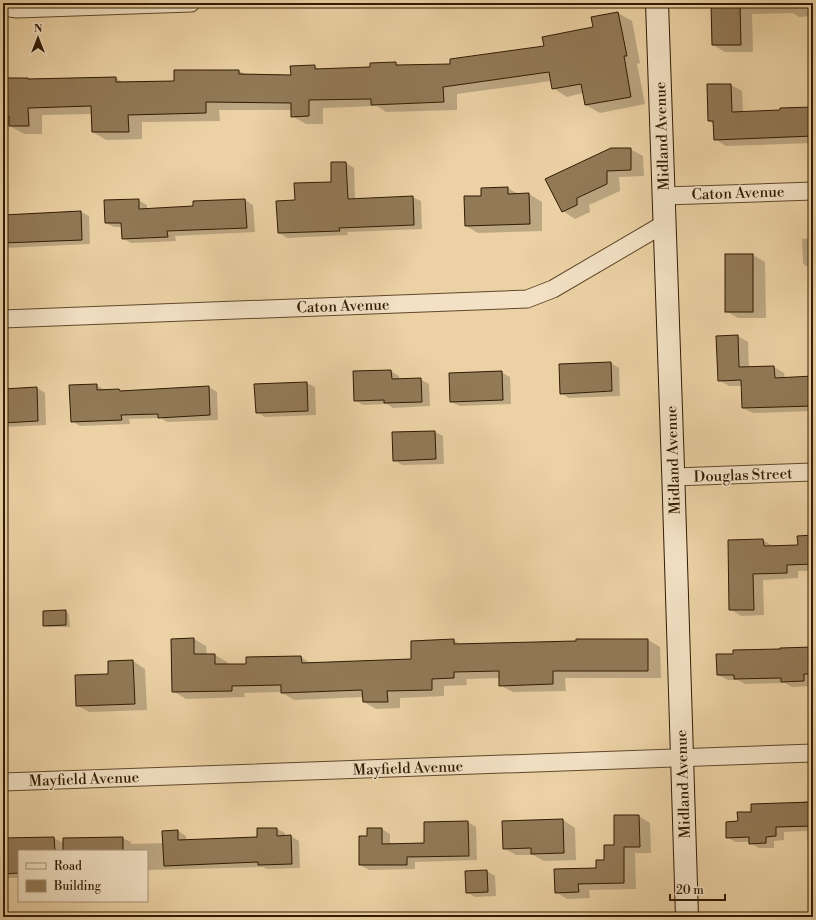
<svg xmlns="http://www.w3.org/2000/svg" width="816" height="920" font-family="'Libre Bodoni',serif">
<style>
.shadow{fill:#0003}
.building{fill:#927a57;stroke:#311b03}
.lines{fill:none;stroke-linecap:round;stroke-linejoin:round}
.minor-casing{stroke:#60482b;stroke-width:19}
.secondary-casing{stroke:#311b03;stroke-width:24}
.minor{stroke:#f2e1c4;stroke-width:17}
.secondary{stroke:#f2e1c4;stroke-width:22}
.labels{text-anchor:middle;stroke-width:3.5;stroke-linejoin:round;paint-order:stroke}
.street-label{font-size:15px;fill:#311b03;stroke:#f2e1c4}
</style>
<rect width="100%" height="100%" fill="#ebd1a4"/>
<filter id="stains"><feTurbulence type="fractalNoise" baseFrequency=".005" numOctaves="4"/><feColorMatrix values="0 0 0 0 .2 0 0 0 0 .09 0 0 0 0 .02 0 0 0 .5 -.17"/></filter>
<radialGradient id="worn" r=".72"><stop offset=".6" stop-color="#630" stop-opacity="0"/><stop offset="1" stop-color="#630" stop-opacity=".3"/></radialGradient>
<g class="shadow">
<path d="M712,3h101v13l-14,1 -6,-4 -41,1 1,38h-28l-12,-7z"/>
<path d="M618,13l14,8 8,42 -3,1 8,40 -45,9 -14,-8 -3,-12 -16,4 -14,-9 -2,-7 -94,13v16l-71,2 -9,-6 -54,2v16h-17l-14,-8v-6h-73l1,11 -78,1v17l-36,1 -13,-8 -1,-18 -50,1v19h-18l-14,-8v-2h-7v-44l113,-2 8,5 51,-2 30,-11 34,1 8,4 45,1 22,-10 5,3 52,-1 24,-5 6,3 51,-1 93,-18 49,-20 -2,-9z"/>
<path d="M731,85l11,6 1,21 70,-4v35l-87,3 -11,-7 -1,-15 -5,-3z"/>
<path d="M630,149l13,7 1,20 -25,1 1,14 -31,14 1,7 -15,7 -12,-8 -16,-32z"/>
<path d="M346,163l8,5 1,31 57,-2 9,4 1,28 -75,3 1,3 -61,3 -8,-5 17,-32 36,-18z"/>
<path d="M508,188l12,7 9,-1 13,8v29l-64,2 -12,-7 16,-29z"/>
<path d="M138,200l9,5v4l47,-2 51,-7 8,5 2,27 -80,4 1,5 -45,2 -8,-5v-11h-9l-8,-4z"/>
<path d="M81,212l8,4 1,28 -87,4v-33z"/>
<path d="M813,238v32l-10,-6 -1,-25z"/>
<path d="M753,255l12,7 1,56h-28l-12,-7z"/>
<path d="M738,336l10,6 1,25h25l10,6 1,5 28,-1v34l-60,2 -10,-5 -1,-22h-13l-10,-6z"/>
<path d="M611,363l8,5 1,28 -51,2 -8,-5z"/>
<path d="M391,371l8,5v4l21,-1 9,5 1,22 -37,2 -6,-4 -24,1 -8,-5z"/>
<path d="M501,372l9,5 1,27 -51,2 -9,-4z"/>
<path d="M306,383l9,4 1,28 -51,2 -8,-5z"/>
<path d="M96,385l9,5h14l3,1 87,-4 8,5 1,28 -51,2 -6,-4 -32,1 1,5 -50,2 -8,-5z"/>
<path d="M37,388l8,5 1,32 -43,2v-37z"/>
<path d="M435,432l8,4 1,28 -42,1 -8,-5 -1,-27z"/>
<path d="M813,536v35h-15v7l-35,2 1,35 -23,1 -11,-7 33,-69 11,7 25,-1z"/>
<path d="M66,611l3,3 1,13h-22l-4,-2z"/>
<path d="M194,639l12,7 1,9h8l12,7 1,3h20l53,-8 11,7 100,-4v-18l42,-2 7,5 187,-5 12,7 1,31h-96l1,13 -53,1 -13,-7v-7l-34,1 1,6 -23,1v10l-44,2v10l-24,1 -12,-7v-5l-70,3 -13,-8 -37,1 1,4 -59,2 -13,-8z"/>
<path d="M813,648v38l-21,1 -7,-4 -40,1 -7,-4h-10l-10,-5 16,-21z"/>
<path d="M133,661l12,8 2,41 -58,2 -12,-7 32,-30z"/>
<path d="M803,801h10v48l-5,-3 -1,-15 -23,1v8l-10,1v7h-15l-9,-5v-1h-15l-8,-5 12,-15 13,-9 51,-10z"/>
<path d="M639,816l11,7 1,30h-16l1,36 -47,1 1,8 -23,1 -11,-7 41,-23 8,-8z"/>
<path d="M563,820l12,8 1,32 -32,1 -11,-6h-17l-12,-7z"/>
<path d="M468,822l8,5 1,33 -62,2v7l-46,1 -9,-5 8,-28 14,-8 8,5v11l35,-1z"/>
<path d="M277,829l8,4v3h6l8,5 1,27 -33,1 -4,-2 -116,3v-19h-128v27h-13l-3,-2v-37l51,-1 7,4 23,-1 38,-3 9,4v2l33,-1 14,-12 8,5v4l72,-2z"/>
<path d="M487,871l8,5 1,20 -21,1 -8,-5 -1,-20z"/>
<path d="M774,914l5,3h-27v-2z"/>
<path d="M606,915h35l4,2h-39z"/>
</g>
<g class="building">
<path d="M711,3h29l1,42h-29z"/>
<path d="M618,12l9,44h-3l7,41 -46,8 -4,-21 -29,5 -3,-17 -106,15 1,15 -73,3v-6l-62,1v16l-18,1v-14l-85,-1v11l-78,2 1,17h-37l-1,-26 -63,2 1,18h-20v-10h-6v-31h1v-7h24v1l88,-2v5l58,-1v-11h65v4l52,1 -1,-9 25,-1v4l55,-2v-4l26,-1v3l54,-1v-5l94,-13 -2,-9 51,-10 -2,-10z"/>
<path d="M707,84h24l1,28 48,-2v-2l33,-1v29l-99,4 -1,-19h-5z"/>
<path d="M611,148h20v22l-24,1v13l-30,14v7l-15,7 -17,-33z"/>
<path d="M331,162h15l2,37 65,-3 1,29 -75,3 1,3 -62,2 -2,-32 19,-1 -1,-17 37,-1z"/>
<path d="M508,187v7l21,-1 1,31 -65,2 -1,-30h17v-8z"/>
<path d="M139,199v10l54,-3v-5l52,-2 2,29 -80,3 1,6 -46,2 -1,-16h-16l-1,-23z"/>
<path d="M81,211l1,29 -79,3v-28z"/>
<rect x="725" y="254" width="28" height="58"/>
<path d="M738,335l1,32 35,-1 1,12 38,-2v30l-71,2 -1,-28 -23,1 -2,-45z"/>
<path d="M611,362l1,29 -52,3 -1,-30z"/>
<path d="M391,370l1,9 29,-1 1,24 -38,1v-3l-30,1 -1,-30z"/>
<path d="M502,371l1,29 -53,2 -1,-29z"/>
<path d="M307,382l1,29 -52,2 -2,-29z"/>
<path d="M97,384v6l22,-1 1,2 89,-5 1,29 -52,3v-4l-37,1 1,5 -51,2 -2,-37z"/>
<path d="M37,387l1,34 -35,2v-34z"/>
<path d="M435,431l1,28 -43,2 -1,-29z"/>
<path d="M813,535v29l-26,1v8l-34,1 1,36h-25l-1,-70 35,-1 1,7 34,-1 -1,-9z"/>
<path d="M66,610v15l-23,1v-15z"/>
<path d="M194,638v16h21v10h31v-7l55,-1 1,7 109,-4v-18l43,-2v5l122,-3v-2h72v32h-95v13l-54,2v-15l-45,1v6l-22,1v11l-45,1 1,11h-25l-1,-12 -81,3v-8l-49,1v5l-60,1 -1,-53z"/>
<path d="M813,647v27h-9v7l-23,1v-4l-47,1v-4h-17l-1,-21h17v-4l47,-1v-1z"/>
<path d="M133,660l2,44 -59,2 -1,-31 33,-1v-13z"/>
<path d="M813,802v24l-37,1v9l-10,1v6l-17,1v-7l-23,1v-16l12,-1 -1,-9h14v-8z"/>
<path d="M614,815h25l1,32h-16v36l-46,1 1,8 -24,1 -1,-24 42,-1v-8h8v-15h10z"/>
<path d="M563,819l1,34 -33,1v-6l-28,1 -1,-28z"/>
<path d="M468,821l1,35 -62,1v8h-48v-29h8v-8h15v16l42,-1v-21z"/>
<path d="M257,828h20v8l14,-1 1,29 -34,1v-3l-94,4 -2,-35 16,-1v10l79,-3z"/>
<path d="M54,837l1,14h-36v22l-16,1v-36z"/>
<path d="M123,837v14h-60v-13z"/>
<path d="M487,870l1,22 -22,1 -1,-22z"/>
</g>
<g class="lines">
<g class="minor-casing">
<g id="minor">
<path d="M3,7l14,2 174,-6"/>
<path d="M664,196l149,-5"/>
<path d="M3,319l524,-20 26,-10 111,-65"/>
<path d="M674,477l139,-5"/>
<path d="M3,782l810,-29"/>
</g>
</g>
<g class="secondary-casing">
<path id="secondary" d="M657,3c11,305 21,609 30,914"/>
</g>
<use href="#minor" class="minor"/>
<use href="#secondary" class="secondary"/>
</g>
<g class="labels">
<g class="street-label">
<text transform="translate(662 136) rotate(-92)" y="5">Midland Avenue</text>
<text transform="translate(738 193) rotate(-2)" y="5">Caton Avenue</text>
<text transform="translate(343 306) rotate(-2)" y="5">Caton Avenue</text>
<text transform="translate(673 460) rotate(-92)" y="5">Midland Avenue</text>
<text transform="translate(743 475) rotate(-2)" y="5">Douglas Street</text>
<text transform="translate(408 768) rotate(-2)" y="5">Mayfield Avenue</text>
<text transform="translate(84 779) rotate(-2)" y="5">Mayfield Avenue</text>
<text transform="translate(683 784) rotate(-92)" y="5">Midland Avenue</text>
</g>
</g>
<rect width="816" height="920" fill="none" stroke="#ebd1a4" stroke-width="16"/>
<rect x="4" y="4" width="808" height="912" fill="none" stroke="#311b03" stroke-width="2"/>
<rect x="8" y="8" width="800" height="904" fill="none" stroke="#311b03"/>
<rect x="18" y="850" width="130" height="52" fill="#f2e1c4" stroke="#a59277"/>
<rect x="26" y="863" width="20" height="6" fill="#f2e1c4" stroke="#a59277"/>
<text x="54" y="870" font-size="12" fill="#311b03">Road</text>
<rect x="26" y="880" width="20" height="12" fill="#927a57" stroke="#a59277"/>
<text x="54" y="890" font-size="12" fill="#311b03">Building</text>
<g transform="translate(38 38)" stroke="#f2e1c4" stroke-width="3" paint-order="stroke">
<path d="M0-3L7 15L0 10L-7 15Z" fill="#311b03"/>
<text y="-6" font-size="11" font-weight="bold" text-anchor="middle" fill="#311b03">N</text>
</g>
<path d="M670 894v6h55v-6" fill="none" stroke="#311b03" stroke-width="2"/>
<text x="676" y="894" font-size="12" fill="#311b03" stroke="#f2e1c4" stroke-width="3" paint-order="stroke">20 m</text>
<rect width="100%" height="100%" filter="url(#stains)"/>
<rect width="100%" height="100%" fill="url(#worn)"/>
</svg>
